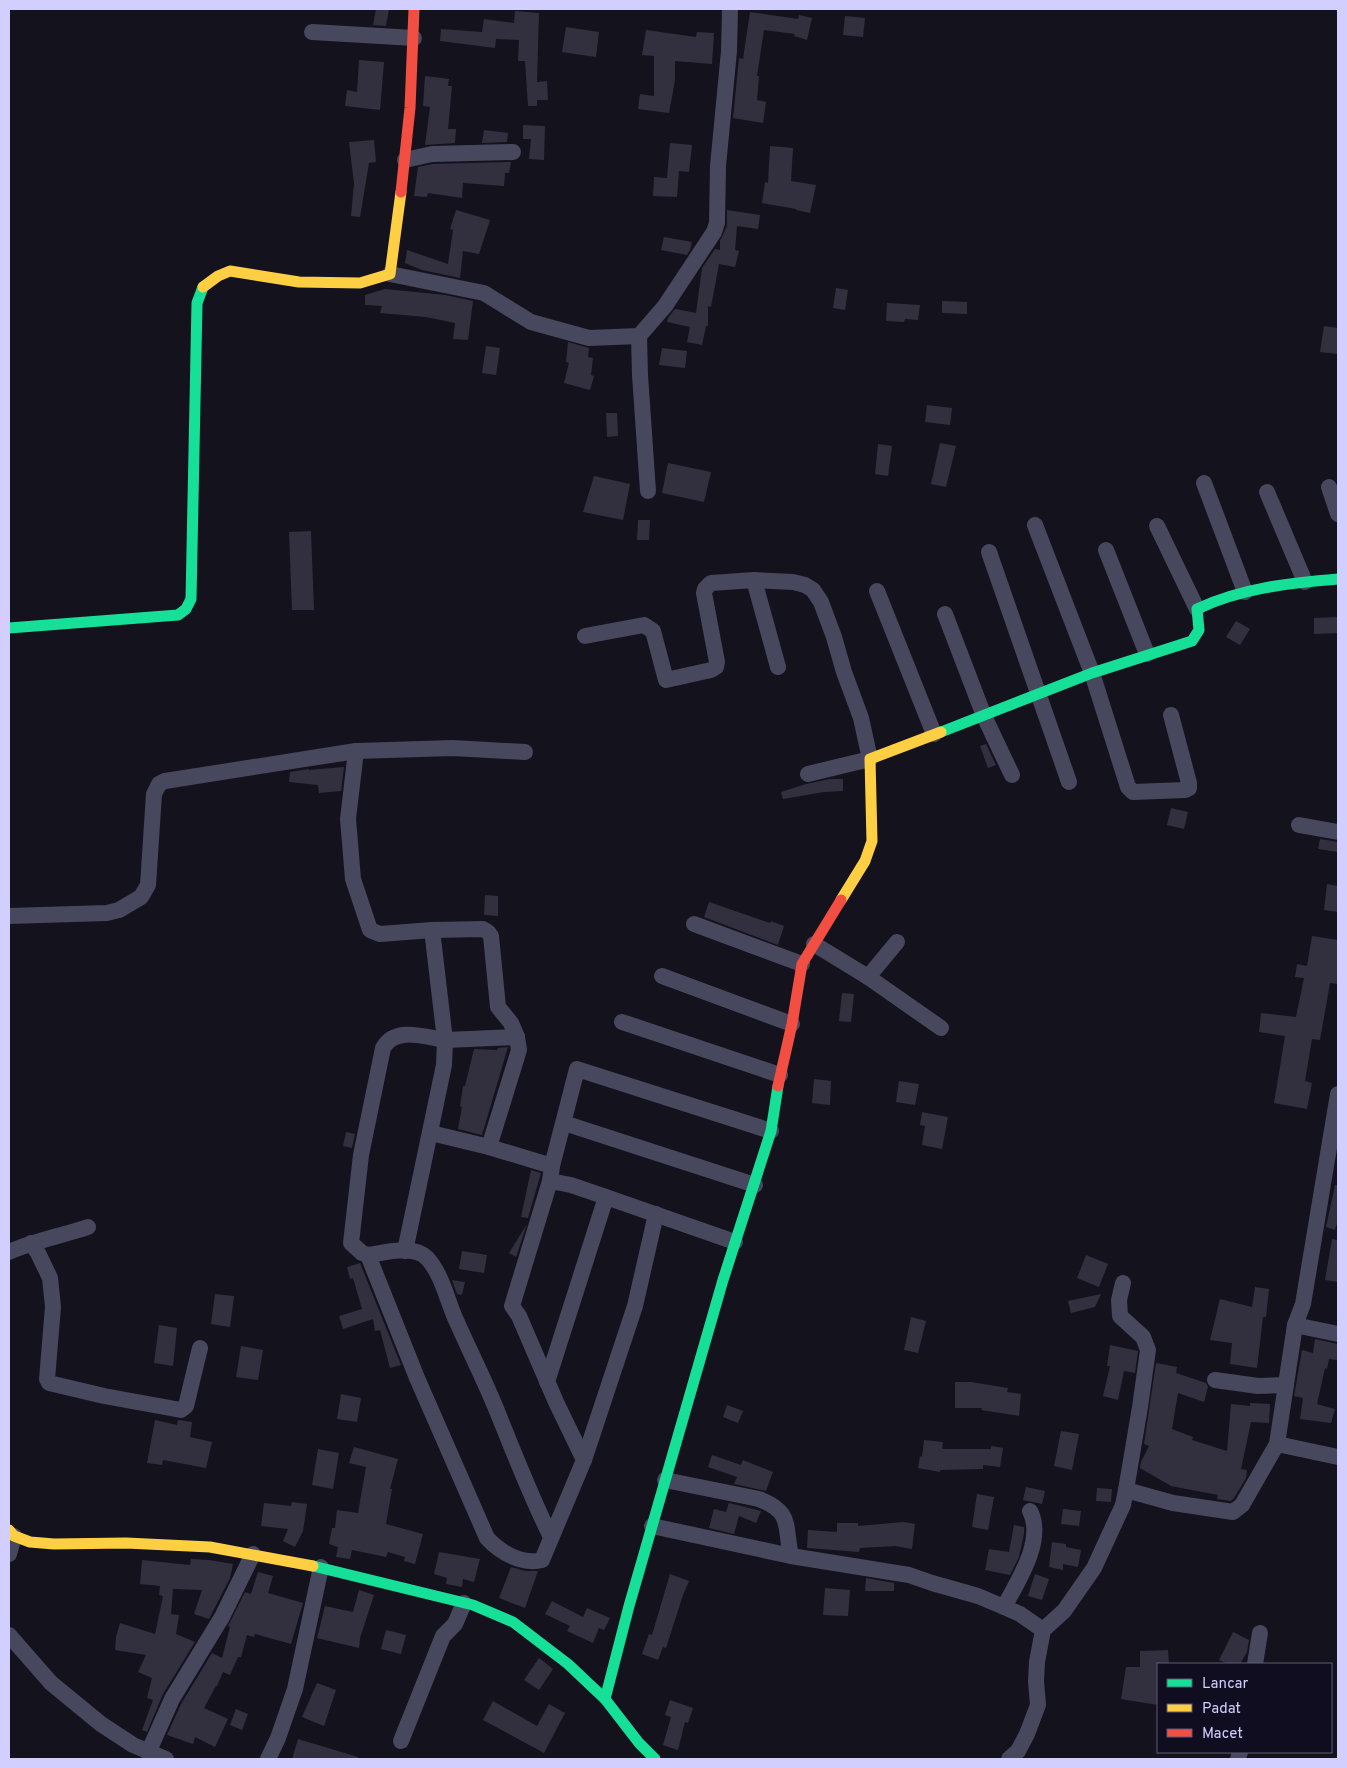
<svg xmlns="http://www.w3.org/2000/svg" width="1347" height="1768" font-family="Overpass,sans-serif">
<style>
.building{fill:#32303f}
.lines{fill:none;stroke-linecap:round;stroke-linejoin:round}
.street{stroke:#47475d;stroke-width:16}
.fast{stroke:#16e098;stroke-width:11}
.slow{stroke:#ffcf43;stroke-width:11}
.jam{stroke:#f24e42;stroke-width:11}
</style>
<rect width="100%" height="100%" fill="#14121d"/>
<g class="building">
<path d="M376,9h13l-3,17 -13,-1z"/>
<path d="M515,11l24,2 -2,69 10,-1 1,19h-11v6h-9l-3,-45h-7l1,-21 -23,-1 -1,9 -55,-7 1,-12 41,3 2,-13 30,4z"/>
<path d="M750,12l48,7 1,-4 13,3 -5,22 -13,-4 1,-2 -31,-4 -7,46h2l-2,24 9,2 -3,21 -30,-5 6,-60 4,1z"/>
<path d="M845,16l20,2 -2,19 -20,-2z"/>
<path d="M566,27l33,5 -3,25 -34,-5z"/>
<path d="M646,30l50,7 1,-5 17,1 -2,31 -37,-3v19l-6,33 -31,-4 2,-15 14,2v-40l-12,-1z"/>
<path d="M359,60l25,2 -4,48 -35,-4 2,-16 10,2z"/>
<path d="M425,76l24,3 -1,7h4l-4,43h8l-1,14 -30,2 5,-38 -7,-1z"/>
<path d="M523,125l22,1 -1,34 -15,-1 2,-20h-8z"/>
<path d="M484,130l24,3 -1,9 -25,1z"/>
<path d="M374,140l2,22 -7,1 -9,54 -9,-1 3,-33 -5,-41z"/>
<path d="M670,143l22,2 -3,27 -10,-1 -2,26 -24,-1 1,-19 13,1z"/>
<path d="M770,146l23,2 -2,33 25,4 -6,28 -14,-3v-1l-34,-6 3,-21 3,1z"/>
<path d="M511,162l-2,11h-4l-1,13 -41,-3 -1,15 -34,-5 -1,4 -13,-1 4,-29 15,-3z"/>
<path d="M456,210l34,10 -11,34 -16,-3 -3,27 -38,-8 -17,-7 2,-13 41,14 5,-34 -3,-1z"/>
<path d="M727,210l33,5 -2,14 -21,-3 -2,24 4,1 -4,16 -16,-3 -8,43 -3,-1v20h-2l-4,19 -15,-3 3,-15 -23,-5 1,-4 7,-9 21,4 6,-45 13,-19 5,1v-9l7,-15z"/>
<path d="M664,237l28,5 -2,8 -3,5 -26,-5z"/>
<path d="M836,288l12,2 -3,20 -12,-2z"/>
<path d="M385,289l60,6 28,6 -5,39 -15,-1 2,-16 -29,-6 -46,-4 2,-7 -17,-1v-10z"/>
<path d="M942,301l25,1v12l-25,-1z"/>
<path d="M887,303l33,2 -2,15 -13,-1 -1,3 -18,-1z"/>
<path d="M1324,326l14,2v26l-18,-2z"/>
<path d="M568,342l21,6 -1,9 5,1 -2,17 3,1 -4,14 -26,-7 5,-20 -3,-1z"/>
<path d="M486,346l14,2 -4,27 -14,-2z"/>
<path d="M662,348l25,3 -2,17 -26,-3z"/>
<path d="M927,405l25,3 -2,17 -25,-3z"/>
<path d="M606,413h11l1,23 -11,1z"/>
<path d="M940,443l16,3 -10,41 -15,-3z"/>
<path d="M878,444l14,2 -4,30 -13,-2z"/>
<path d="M668,463l43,9 -7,30 -42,-9z"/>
<path d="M594,476l36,8 -7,36 -40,-8z"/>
<path d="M638,520h12l-1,20h-12z"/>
<path d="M311,531l3,79h-22l-3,-78z"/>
<path d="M1338,617v16l-24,1v-16z"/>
<path d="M1236,621l14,8 -10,16 -14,-8z"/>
<path d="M986,744l10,21 -8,3 -8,-22z"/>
<path d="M344,767l-3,24 -22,2 -1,-8 -29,-3 1,-10 19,-3v1z"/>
<path d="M830,779h13v12l-19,1 -41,7 -2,-7 25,-8z"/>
<path d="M1171,808l17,4 -4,17 -17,-4z"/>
<path d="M1320,839l18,3v10l-20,-3z"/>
<path d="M1327,884l11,2v26l-14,-2z"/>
<path d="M485,895l13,1v20l-14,-1z"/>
<path d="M709,902l61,21 1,-2 13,5 -6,19 -74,-28z"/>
<path d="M1312,936l26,4v44l-8,-1 -10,57 -8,-1 -7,42 7,2 -5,26 -33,-6 11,-67 -26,-4 2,-19 35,4 8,-39 -9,-1 2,-13 10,2z"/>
<path d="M842,993l12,1 -3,28 -12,-1z"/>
<path d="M508,1047l-26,88 -24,-6 4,-22 -2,-1 3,-20h2l9,-37 23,1 1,-2z"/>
<path d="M814,1079l17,2 -1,24 -18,-2z"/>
<path d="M899,1081l20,3 -4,21 -19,-3z"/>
<path d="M922,1112l26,5 -6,32 -20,-4 3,-19 -5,-1z"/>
<path d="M346,1132l9,2 -3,14 -9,-2z"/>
<path d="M531,1170l10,3 -13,45 -7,-1z"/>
<path d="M1335,1185h3v34l-3,11 -9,-3z"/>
<path d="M527,1224l-11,33 -7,-4z"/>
<path d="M1332,1239l6,1v42l-13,-2z"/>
<path d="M462,1251l25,4 -3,18 -25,-4z"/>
<path d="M1086,1255l22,9 -9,23 -22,-9z"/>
<path d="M360,1263l41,102 -11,3 -10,-38 -5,1 -2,-12 -30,10 -4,-13 23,-7 -9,-31 -3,1 -3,-12z"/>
<path d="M452,1280l13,2 -3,13 -5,-1z"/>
<path d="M1255,1287l14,2 -3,28h-3l-6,51 -27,-4 2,-21 -22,-3 10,-41 32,8z"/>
<path d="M215,1294l19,2 -4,31 -19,-3z"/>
<path d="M1101,1294l-6,13 -24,6 -3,-12z"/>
<path d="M911,1317l15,4 -8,32 -14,-3z"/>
<path d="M159,1325l18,3 -4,38 -19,-3z"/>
<path d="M1315,1339l23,5v16l-9,-1 -2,10 -2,-1 -8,36 18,5 -4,14 -31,-4 3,-21 -9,-2 8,-46 11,3z"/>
<path d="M1110,1345l28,6 -3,22 -11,-2 -6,29 -15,-4 7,-30h-3z"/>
<path d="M241,1346l22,4 -5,30 -22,-3z"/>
<path d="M1156,1363l21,4 -1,6 30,10 2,4 -4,15 -26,-9 -6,36 21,8 -1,3 35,11 4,-47 19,2v-3l20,1 -1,19 -18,-1 -10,47 6,1 -1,8 -12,20 -3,3 -14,-2 1,-4 -47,-9 -31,-18 1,-6 8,-16 -5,-2z"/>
<path d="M955,1382h16l37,6 -1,4 14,2 -2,22 -38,-6 1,-2h-27z"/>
<path d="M341,1394l20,4 -4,24 -20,-3z"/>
<path d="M727,1405l16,6 -5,12 -15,-6z"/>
<path d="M155,1420l22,5 1,-5 14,2 -2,15 22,5 -6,26 -43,-8 -1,5 -15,-2z"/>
<path d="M1061,1431l18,3 -7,36 -18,-4z"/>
<path d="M924,1440l19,2 -1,7h49v-3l12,2 -3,19 -17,-2v4l-43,1v2l-22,-4 2,-12 2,1z"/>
<path d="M354,1447l44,12 -8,30h2l-6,35 37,10 -8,30 -11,-3 1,-4 -17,-5 -2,5 -34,-7 -2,9 -14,-2 2,-10 -9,-3 3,-16h3l2,-18 21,3 8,-46 -17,-4z"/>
<path d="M318,1449l21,4 -6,36 -21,-4z"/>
<path d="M712,1455l29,10 2,-5 30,12 -7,19 -32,-7 3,-7 -29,-10z"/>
<path d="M1026,1487l19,4 -3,13 -19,-4z"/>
<path d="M1097,1488l15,1 -1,13 -15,-1z"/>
<path d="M977,1494l17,3 -6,33 -16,-3z"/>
<path d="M292,1502l15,2 -4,27 -8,16 -12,-6 5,-12 -27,-3 3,-23 27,3z"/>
<path d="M729,1503l32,8 -5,12 -17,-7 -5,18 -25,-6 5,-19 12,3z"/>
<path d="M1063,1509l18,2 -2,15 -18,-2z"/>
<path d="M904,1522l11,2 -3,25 -17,-3 -35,2 -1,4 -52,-4 1,-18 29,2v-9h21v3z"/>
<path d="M1014,1525l10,2v7l-5,23 -9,18 -25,-5 4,-21 20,3z"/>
<path d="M1052,1542l14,2v3l15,3 -3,17 -15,-3v6l-14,-3z"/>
<path d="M439,1552l41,7 -6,23 -11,-3 -1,8 -16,-3 1,-6 -13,-4z"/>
<path d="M191,1559l18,1 24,4 -3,14 -21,41 -15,-5 8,-24 -29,-1 -2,25 8,1 -3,19 19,8 -32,52 -16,38 -5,-2 11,-30 -6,-2 5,-20 -14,-6 8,-17 -31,-5 1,-13 4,-14 35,11 8,-38 -4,-1 1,-9 -20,-2 2,-24 48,5z"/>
<path d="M511,1567l14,4h13l-13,37 -26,-10z"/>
<path d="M258,1572l15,4 -5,17 35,10 -12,41 -36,-10 -1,3 -7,-2 -6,22h-3l-8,18 -7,-3 -6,14h-1l-12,22 24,11 -13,28 -20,-10 -2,7 -26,-9 14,-31 31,-51 10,5 8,-31 -2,-1 17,-34 6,2z"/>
<path d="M670,1574l19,7 -6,14 -17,53 -3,-1 -5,13 -16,-6 7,-20 3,1z"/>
<path d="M1035,1574l14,5 -7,21 -14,-4z"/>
<path d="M866,1578l28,5v8h-29z"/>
<path d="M825,1588l25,2 -2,26 -25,-1z"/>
<path d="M359,1590l15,5 -14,43 -1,10 -42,-10 8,-32 28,6z"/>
<path d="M552,1601l31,16 4,-9 23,10 -6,12 -5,-2 -6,15 -26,-12 3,-5 -25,-12z"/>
<path d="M386,1630l20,5 -5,19 -20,-5z"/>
<path d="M1233,1632l16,8 -2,12 -7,12h-12l-9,-4z"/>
<path d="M1168,1650l1,14h-11v41l-37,-6 5,-32h14v-16z"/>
<path d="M539,1658l14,11 -14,21 -15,-10z"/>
<path d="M317,1683l19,7 -12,36 -22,-9z"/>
<path d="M670,1700l23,8 -5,15 -3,-1 -7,28 -15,-5 8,-28 -6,-2z"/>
<path d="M493,1701l44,25 12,-22 16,9 -21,40 -61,-33z"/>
<path d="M236,1709l12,5 -6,16 -12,-5z"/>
<path d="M298,1739l60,18v2h-66z"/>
</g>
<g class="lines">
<g class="street">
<path d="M312,32l102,6"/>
<path d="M405,160l27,-6 81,-2"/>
<path d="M390,274l94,19 47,29 58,16 50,-2 26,-30 49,-74 3,-9 1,-57 11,-115 1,-42"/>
<path d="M639,336l1,39 8,116"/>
<path d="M1204,483l41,109"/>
<path d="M1329,487l9,27"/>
<path d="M1267,492l38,90"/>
<path d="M1035,525l57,148 36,114 5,5 52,-2 4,-2v-5l-18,-68"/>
<path d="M1157,526l40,83"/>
<path d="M1106,550l41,104"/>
<path d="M989,552l80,230"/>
<path d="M754,580l24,87"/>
<path d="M877,591l57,143"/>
<path d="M945,614l39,102 28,59"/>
<path d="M585,636l59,-11 9,6 13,49 45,-10 5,-3 1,-5 -13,-69 1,-4 6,-6 43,-3 39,2 12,3 8,5 8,12 13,35 10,35 17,46 9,41 -62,15"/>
<path d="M356,751l-8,68 5,60 17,51 10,4 52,-4 51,-1 5,3 3,4 7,71 13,16 6,14 2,13 -30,97"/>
<path d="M1299,825l39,7"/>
<path d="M9,916l98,-3 12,-3 22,-13 7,-12 6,-91 5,-10 6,-3 191,-30 97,-3 72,4"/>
<path d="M694,924l108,40"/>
<path d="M432,930l13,110 72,-3"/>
<path d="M814,944l54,33 73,51"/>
<path d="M662,976l130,48"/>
<path d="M868,977l29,-35"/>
<path d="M622,1022l158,53"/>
<path d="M564,1123l191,62"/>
<path d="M431,1133l58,14 63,19"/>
<path d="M550,1181l21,4 35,12 129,45"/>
<path d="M31,1243l7,10 12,25 3,29 -6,72 2,4 55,13 77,14 5,-4 14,-58"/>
<path d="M405,1251l39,-186 1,-25c-20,-3 -50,-14 -62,8l-22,107 -10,88 11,10 6,2c16,-2 45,-11 59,3 15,16 20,42 29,62 15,34 32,67 45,101 16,39 31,78 50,116"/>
<path d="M9,1252c25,-11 52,-16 79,-25"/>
<path d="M368,1255l49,123 70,160c14,15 35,27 55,22l42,-100 51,-154 21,-92"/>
<path d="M1123,1283l-4,17 1,16 23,21 5,13 -8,57 -14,83"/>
<path d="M1295,1325l43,9"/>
<path d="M1215,1380l43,6 28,-1"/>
<path d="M547,1382l59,-185"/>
<path d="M1277,1444l61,13"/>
<path d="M584,1460l-28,-58 -37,-86 -7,-10 38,-125 2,-15 25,-97 194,62"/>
<path d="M665,1480l94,19c34,14 25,25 32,57"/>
<path d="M652,1526l139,30 118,19 23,8 46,13 26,11 16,7 23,16"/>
<path d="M9,1554l5,-18"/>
<path d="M1004,1607c14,-26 41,-67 26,-96"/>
<path d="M9,1635l42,48 50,41 32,21 33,14"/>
<path d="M1255,1664l5,-31"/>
<path d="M401,1741l42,-105 12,-12 9,-21"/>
<path d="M148,1753l24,-54 50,-82 31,-63"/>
<path d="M268,1759l10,-21 17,-49 26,-122"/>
<path d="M1009,1759l9,-8 9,-17 11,-29 -2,-24 1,-19 6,-32 21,-19 30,-43 29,-63 3,-15 47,13 60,9 9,-7 35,-61 18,-119 8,-21 35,-210"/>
<path d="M1238,1759l2,-7"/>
</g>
<g class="fast">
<path d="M9,628l169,-13 8,-6 5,-10 6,-296 6,-16"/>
<path d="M941,732l151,-59 100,-32 7,-11 -2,-21c44,-21 93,-26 141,-30"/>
<path d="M313,1566l160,39 40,17 55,42 37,35 34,44 16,16"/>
<path d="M605,1699l24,-93 94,-326 48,-149 7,-45"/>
</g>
<g class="slow">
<path d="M203,287l15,-11 12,-5 69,11 61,1 30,-9 11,-82"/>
<path d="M841,900l24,-39 7,-20 -2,-82 71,-27"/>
<path d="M9,1530l5,6 16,6 24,2 72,-1 84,4 103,19"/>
</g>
<g class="jam">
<path d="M401,192l9,-84 4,-99"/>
<path d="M778,1086l14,-62 10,-60 39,-64"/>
</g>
</g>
<rect width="1347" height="1768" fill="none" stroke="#d2cefe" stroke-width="20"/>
<rect x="1157" y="1663" width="175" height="90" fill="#100d21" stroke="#5e5a79"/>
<rect x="1167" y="1679" width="25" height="8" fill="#16e098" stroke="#5e5a79"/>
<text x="1202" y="1688" font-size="15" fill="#d2cefe">Lancar</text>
<rect x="1167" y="1704" width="25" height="8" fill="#ffcf43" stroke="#5e5a79"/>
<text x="1202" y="1713" font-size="15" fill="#d2cefe">Padat</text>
<rect x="1167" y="1729" width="25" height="8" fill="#f24e42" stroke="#5e5a79"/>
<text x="1202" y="1738" font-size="15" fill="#d2cefe">Macet</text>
</svg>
